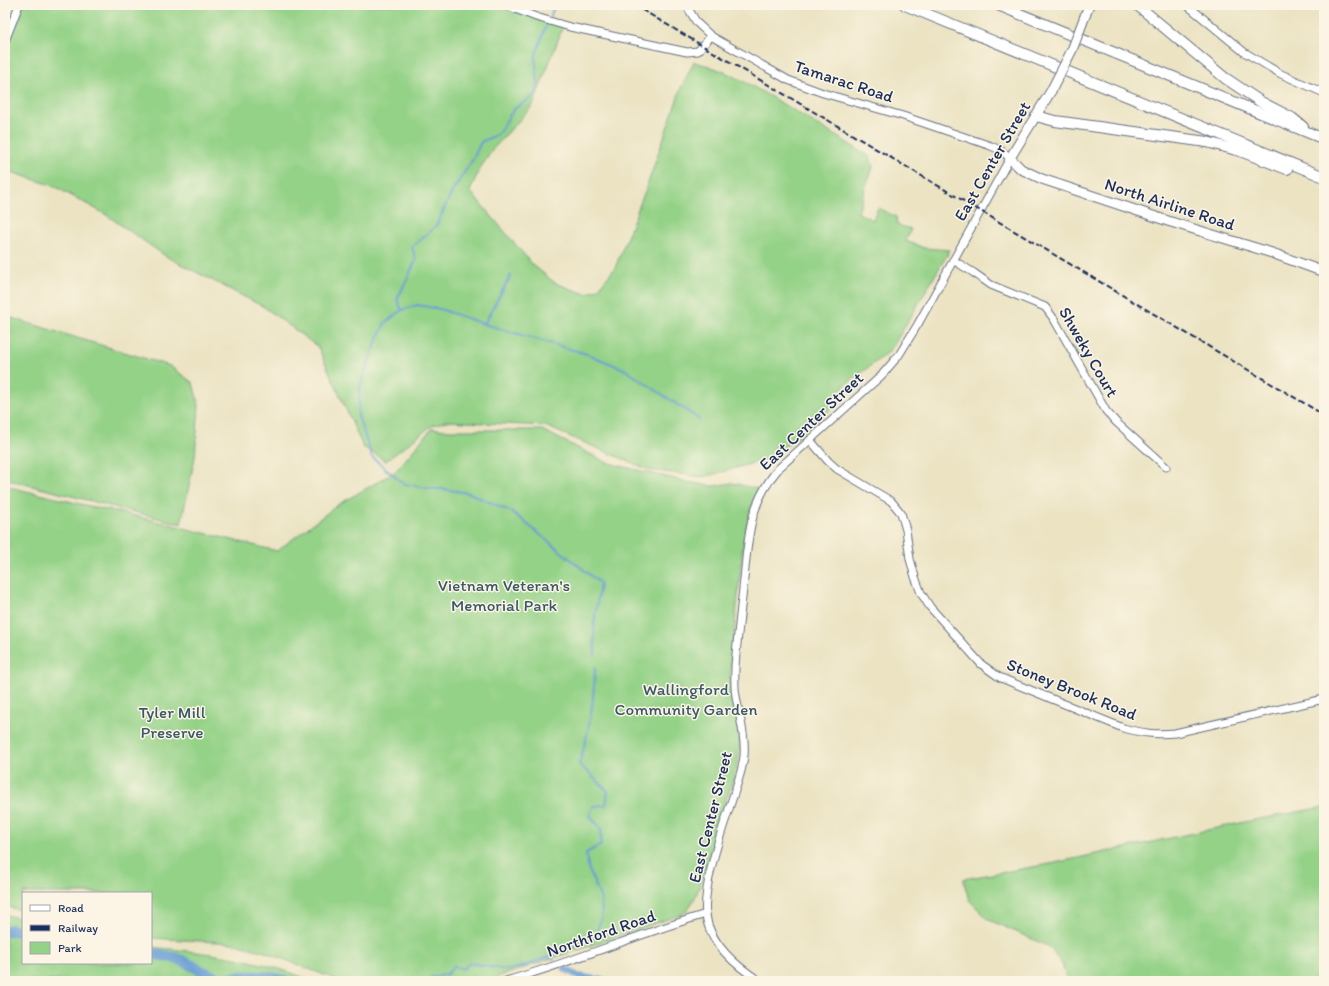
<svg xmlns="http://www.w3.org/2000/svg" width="1329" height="986" font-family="Itim,sans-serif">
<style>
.green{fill:#94d287;stroke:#588072}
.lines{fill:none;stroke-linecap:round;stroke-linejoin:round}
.stream{stroke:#689dd4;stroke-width:2}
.canal{stroke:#689dd4;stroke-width:6}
.river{stroke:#689dd4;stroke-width:11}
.minor-casing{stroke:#646e81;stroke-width:9}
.major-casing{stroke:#646e81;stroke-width:11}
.highway-casing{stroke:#646e81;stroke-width:12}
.minor{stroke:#fff;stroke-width:7}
.major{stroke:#fff;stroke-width:9}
.highway{stroke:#fff;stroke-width:10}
.rail{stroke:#1b2f5e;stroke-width:2;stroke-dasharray:6 3;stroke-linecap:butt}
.major-bridge-casing{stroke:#646e81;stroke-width:11;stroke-linecap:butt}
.major-bridge{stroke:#fff;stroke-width:9}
.labels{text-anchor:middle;stroke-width:3;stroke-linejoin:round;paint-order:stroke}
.street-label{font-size:17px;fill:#1b2f5e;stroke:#fcf5e5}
.park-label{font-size:17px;fill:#395868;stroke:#fcf5e5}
</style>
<rect width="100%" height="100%" fill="#fcf5e5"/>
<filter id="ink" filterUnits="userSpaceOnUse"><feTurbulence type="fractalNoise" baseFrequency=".025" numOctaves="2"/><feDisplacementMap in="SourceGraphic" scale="8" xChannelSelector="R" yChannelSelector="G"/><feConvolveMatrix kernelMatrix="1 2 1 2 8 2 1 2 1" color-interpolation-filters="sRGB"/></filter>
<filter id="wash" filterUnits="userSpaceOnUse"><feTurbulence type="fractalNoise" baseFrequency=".012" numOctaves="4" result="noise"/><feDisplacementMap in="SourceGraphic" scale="16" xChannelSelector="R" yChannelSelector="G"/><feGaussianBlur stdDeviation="0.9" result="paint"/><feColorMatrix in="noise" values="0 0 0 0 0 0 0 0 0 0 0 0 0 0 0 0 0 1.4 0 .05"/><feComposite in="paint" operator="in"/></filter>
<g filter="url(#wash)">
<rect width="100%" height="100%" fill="#ebe3c2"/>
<g class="green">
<path d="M21,5h481l61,22 -30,78 -40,44 -14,21 -9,21 63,74 22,18 31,11 12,-5 17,-21 32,-82 34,-98 13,-26c28,6 53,21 77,35 34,20 67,40 99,60l3,11 -7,18 -8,27 15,7 5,-12 18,9 1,8 14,4 -5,12 18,7 26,2 -59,100 -53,41 -4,14 -26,27 -17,10 -24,17 -63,18 -55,-7 -104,-44 -99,-5 -15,5 -45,35 -23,-14 -45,-100 -54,-40 -97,-50 -62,-43 -51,-28 -49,-16v-120z"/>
<path d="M5,316l165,50 23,17 6,22 -4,52 -14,67 -176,-45z"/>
<path d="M432,428l13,2h97l66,33 84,20 21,3 19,-3 27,6 -8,18 -7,29 -14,139c0,13 2,26 5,39 2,10 5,20 5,30 -1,27 -11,47 -20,71 -7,22 -19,87 -37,99l-197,67h-146l-75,-29 -33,-9 -81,-5v-45h-128v18l-18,-5v-420l101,24 1,-1 170,42 62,-47 56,-32z"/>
<path d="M1324,807v174h-257l-5,-17 -14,-18 -59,-26 -20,-20 -6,-21 87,-15 204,-44z"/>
<path d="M5,915l18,4v44h128v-16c56,6 108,11 161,34h-307z"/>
</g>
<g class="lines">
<g class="stream">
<path d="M550,17l5,-12"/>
<path d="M546,26l-11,31 3,27 -3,11 -21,14 -16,25 -17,8 -8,17 -20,31 -17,36 -24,21 4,13 -19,40 5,10 -17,13 -12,27 -13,37 -2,29 14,41 32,27 30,5h9l26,4 43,19 88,71 -6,41 1,31"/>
<path d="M402,310l15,-5 23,4 44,15 103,30 37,15 75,50"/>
<path d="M484,324l27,-49"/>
<path d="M551,955l3,5"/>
<path d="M427,981l5,-4 15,-3 7,-8 9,3 7,-6 37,7 14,-3 54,-20 19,-9 8,-21 -1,-18 -12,-29 -3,-17 15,-8v-16l-11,-13 3,-10 13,-1 2,-14 -29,-27c11,-33 15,-62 16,-96"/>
</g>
<path class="canal" d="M565,969l13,7 30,5"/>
<g class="river">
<path d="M5,931l6,-1 12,2"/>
<path d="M151,954c13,1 25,3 36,9 12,6 23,14 36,16 5,1 11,-2 16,-2 15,-1 32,-1 46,4"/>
</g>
</g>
</g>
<g filter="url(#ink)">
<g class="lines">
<g class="minor-casing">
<g id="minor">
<path d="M505,5l31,12 34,10 117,25 11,-1 13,-15"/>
<path d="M686,5l11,18 14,13 77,44 35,13 80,23 88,30 11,5 8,7 -92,166 -19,31 -18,21 -102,92c-32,37 -31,75 -36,121 -3,26 -6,52 -8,77 0,10 -1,20 1,30 3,20 10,40 8,60 -2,18 -10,36 -15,53 -9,26 -27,79 -23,106 3,28 31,52 54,66"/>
<path d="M1187,5l57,47 37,22 43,19"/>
<path d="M5,41l14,-36"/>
<path d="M953,260l21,13 17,12 54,22 9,12 52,92 10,11 50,45"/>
<path d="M810,440l18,21 9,8 54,32 10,12 5,17 4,29 5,18 6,16 9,14 51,57 18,13 19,8 105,43c19,5 32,7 52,5l149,-34"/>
<path d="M506,981c67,-19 132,-47 200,-67"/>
</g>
</g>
<g class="major-casing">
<g id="major">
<path d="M1085,16l4,-11"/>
<path d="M1051,91l-41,67 11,11 21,10 129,43 101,31 52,19"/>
</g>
</g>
<g class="highway-casing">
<g id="highway">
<path d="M905,5l419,172"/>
<path d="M998,5l326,134"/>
<path d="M1137,5l88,73 36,24 31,16 11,9"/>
<path d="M1036,116l19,5 152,21 33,9 47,18"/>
</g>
</g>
<use href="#minor" class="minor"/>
<use href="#major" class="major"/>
<use href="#highway" class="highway"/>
<path class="rail" d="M634,5l690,410"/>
<g class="major-bridge-casing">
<path id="major-bridge" d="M1051,91l21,-41 13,-34"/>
</g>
<use href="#major-bridge" class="major-bridge"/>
</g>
</g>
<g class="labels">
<g class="street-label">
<text transform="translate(844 81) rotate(18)" y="6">Tamarac Road</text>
<text transform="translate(992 161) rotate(-60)" y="6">East Center Street</text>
<text transform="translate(1170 204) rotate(18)" y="6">North Airline Road</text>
<text transform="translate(1089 352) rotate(60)" y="6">Shweky Court</text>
<text transform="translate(811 421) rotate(-43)" y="6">East Center Street</text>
<text transform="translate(1072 689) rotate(22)" y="6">Stoney Brook Road</text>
<text transform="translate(710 817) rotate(-76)" y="6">East Center Street</text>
<text transform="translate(601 933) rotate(-19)" y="6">Northford Road</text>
</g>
<g class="park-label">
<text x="504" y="591">Vietnam Veteran's<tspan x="504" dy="20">Memorial Park</tspan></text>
<text x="686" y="695">Wallingford<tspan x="686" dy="20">Community Garden</tspan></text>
<text x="172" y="718">Tyler Mill<tspan x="172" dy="20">Preserve</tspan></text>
</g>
</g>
<rect width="1329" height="986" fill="none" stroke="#fcf5e5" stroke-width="20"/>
<rect x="22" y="892" width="130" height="72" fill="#fcf5e5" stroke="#a2a6af"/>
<rect x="30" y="905" width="20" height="6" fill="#ffffff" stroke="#a2a6af"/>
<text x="58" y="912" font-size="12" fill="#1b2f5e">Road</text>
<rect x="30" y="925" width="20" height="6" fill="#1b2f5e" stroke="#a2a6af"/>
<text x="58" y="932" font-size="12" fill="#1b2f5e">Railway</text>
<rect x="30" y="942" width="20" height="12" fill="#94d287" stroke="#a2a6af"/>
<text x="58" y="952" font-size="12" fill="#1b2f5e">Park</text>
</svg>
